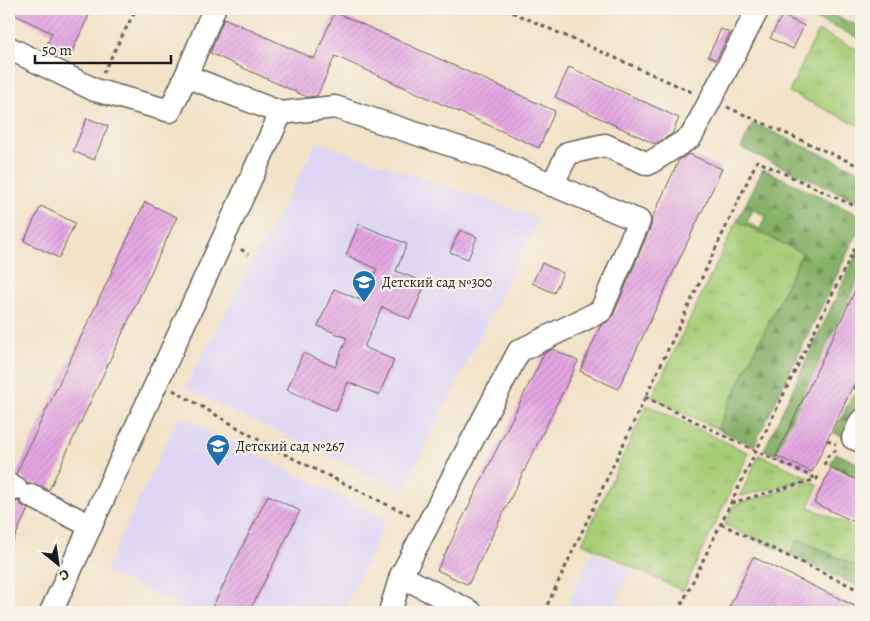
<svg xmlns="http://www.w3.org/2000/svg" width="870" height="621" font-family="Alegreya,serif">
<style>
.built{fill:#dfd5f5}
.grass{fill:url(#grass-tufts);stroke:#62744a}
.forest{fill:url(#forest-firs);stroke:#506642;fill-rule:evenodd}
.building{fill:url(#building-hatch)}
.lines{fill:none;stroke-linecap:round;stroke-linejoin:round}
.minor-casing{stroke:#676158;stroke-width:25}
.path{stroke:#676158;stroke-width:3;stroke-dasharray:4 4;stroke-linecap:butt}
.minor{stroke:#fff;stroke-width:22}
.labels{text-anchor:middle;stroke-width:4.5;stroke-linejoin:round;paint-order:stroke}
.poi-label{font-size:14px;fill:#1c1c1c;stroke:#f7f3e8;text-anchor:start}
</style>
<defs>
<pattern id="grass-tufts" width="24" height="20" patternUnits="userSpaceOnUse" patternTransform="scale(1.25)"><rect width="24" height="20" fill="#a7cd77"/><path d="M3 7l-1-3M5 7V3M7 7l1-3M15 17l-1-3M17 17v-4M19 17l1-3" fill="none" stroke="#8faf66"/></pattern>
<pattern id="forest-firs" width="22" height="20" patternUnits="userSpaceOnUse" patternTransform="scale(1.25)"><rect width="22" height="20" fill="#85b068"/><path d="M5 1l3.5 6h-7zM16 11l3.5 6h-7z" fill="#6c8e55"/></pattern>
<pattern id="building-hatch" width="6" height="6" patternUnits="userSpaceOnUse" patternTransform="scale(1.25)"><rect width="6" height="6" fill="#e4a6e3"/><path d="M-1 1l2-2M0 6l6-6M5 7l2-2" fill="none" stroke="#c38ec2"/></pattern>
</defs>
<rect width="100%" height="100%" fill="#f7f3e8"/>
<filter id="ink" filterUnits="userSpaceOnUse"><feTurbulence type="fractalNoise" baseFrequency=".02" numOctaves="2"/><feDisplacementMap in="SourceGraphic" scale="10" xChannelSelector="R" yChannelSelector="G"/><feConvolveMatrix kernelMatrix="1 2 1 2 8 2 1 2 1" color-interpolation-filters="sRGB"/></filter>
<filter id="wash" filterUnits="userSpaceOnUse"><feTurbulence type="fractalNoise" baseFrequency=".0096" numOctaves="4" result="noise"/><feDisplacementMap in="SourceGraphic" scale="20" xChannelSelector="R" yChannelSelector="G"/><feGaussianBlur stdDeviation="1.12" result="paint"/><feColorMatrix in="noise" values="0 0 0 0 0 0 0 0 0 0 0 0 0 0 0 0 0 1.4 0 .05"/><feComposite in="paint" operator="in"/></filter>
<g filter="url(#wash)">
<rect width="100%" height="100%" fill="#f2e2c8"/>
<g class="built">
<path d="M317,142l222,76 -136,273 -218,-103z"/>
<path d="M179,416l208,103 -44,93h-158l1,-3 -81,-38z"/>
<path d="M592,552l39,18 -15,32 23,10h-75z"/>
</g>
<g class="grass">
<path d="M818,31l43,20v72l-3,2 -69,-33z"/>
<path d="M737,221l66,31 -86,177 -65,-32z"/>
<path d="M647,405l102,48 -66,138 -101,-48z"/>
<path d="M759,455l53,24 -72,17z"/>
<path d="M812,482l6,3 -9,22 52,24v37l-63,-29 -8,16 -65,-30 9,-20z"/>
</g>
<g class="forest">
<path d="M810,9h9l42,18v12l-54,-24z"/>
<path d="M753,123l108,49v31l-120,-55z"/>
<path d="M763,169l98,47v9l-107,221 -37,-17 85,-176 -65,-32zM753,210l13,6 -6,13 -13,-7z"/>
<path d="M861,244v29l-86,182 -11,-5z"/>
<path d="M853,394l8,4v4l-17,35 -10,-4z"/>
<path d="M836,453l25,12v11l-1,3 -30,-14z"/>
<path d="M798,539l63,29v20l-71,-33z"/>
</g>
<g id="blocks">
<g class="building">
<path d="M9,9h83l-23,48 -23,-11 6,-13 -43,-21z"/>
<path d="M335,12l220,99 -16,37 -204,-92 -18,40 -10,1 -97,-44 14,-35 90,41z"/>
<path d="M782,15l22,11 -11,23 -23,-11z"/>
<path d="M721,29l9,4 -14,27 -8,-4z"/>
<path d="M569,67l110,51 -7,16 -17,10 -100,-47z"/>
<path d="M87,118l21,8 -14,34 -21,-9z"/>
<path d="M689,154l33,15 -104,220 -38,-18 21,-46 6,-3 6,-6 38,-90 1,-8 27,-58z"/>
<path d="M145,202l32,15 -128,273 -13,-6h-8l-5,-6 -7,-4z"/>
<path d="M41,206l34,17 -16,35 -35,-17z"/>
<path d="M359,224l48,20 -11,27 30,12 -16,36 -28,-12 -18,40 30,13 -15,35 -31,-13 -12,29 -49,-21 16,-37 32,14 12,-29 -29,-12 16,-37 29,12 14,-32 -31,-14z"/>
<path d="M460,230l17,7 -9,22 -18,-7z"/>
<path d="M542,263l21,10 -9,20 -22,-10z"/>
<path d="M861,278v91l-49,103 -36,-16z"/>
<path d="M553,349l25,12 -110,224 -31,-15 107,-216z"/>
<path d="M831,468l30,14v43l-47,-22z"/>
<path d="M268,495l32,16 -51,101h-39z"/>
<path d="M9,500l7,2 3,-1 1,3 8,5 -19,41z"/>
<path d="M753,557l108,52v3h-134z"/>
</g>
</g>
</g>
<g filter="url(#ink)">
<use href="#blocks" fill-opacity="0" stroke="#676158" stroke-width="1"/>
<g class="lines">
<g class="minor-casing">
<g id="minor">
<path d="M9,48l86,42 75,21 16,-35 95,37"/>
<path d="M186,76l28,-67"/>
<path d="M552,185l16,-32 37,-8 43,19 43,-27 67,-128"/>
<path d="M861,421l-8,17 8,3"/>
<path d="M9,485l7,4"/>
<path d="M31,496l60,30"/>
<path d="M401,576l70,36"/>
<path d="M51,612l230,-499 54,-6 149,49 155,65 -38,90 -82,40 -118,225 -11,36"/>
</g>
</g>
<g class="path">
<path d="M505,9l189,84"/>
<path d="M103,73l33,-64"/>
<path d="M727,107l134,60"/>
<path d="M241,249l7,6"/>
<path d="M853,387l8,4"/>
<path d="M173,390l105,61 114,56 19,8"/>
<path d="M645,397l111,54 61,28"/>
<path d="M827,440l9,4"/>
<path d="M824,465l4,-9 11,-8"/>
<path d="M731,503l86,-24 1,-3"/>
<path d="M721,524l140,67"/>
<path d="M544,612l213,-451 104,48"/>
<path d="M678,612l183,-377"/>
</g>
<use href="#minor" class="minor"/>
</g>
</g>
<defs>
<g id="school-pin" transform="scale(1.25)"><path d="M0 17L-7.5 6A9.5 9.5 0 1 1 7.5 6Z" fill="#1f6fb2" stroke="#f7f3e8"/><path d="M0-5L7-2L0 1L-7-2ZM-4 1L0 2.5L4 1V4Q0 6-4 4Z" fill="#fff"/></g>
</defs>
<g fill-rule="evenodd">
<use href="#school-pin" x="364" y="282"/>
<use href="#school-pin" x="218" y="446"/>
</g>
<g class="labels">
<g class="poi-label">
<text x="382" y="287">Детский сад №300</text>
<text x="236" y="451">Детский сад №267</text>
</g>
</g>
<rect width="870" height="621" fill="none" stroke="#f7f3e8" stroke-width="30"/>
<g transform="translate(58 564) rotate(150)" stroke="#f7f3e8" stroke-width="4" paint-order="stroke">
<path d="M0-4L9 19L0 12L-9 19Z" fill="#1c1c1c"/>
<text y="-8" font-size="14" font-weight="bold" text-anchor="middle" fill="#1c1c1c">С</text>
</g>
<path d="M35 55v8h136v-8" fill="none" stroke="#1c1c1c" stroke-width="2.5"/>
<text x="42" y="55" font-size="15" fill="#1c1c1c" stroke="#f7f3e8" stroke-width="4" paint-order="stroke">50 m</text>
</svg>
